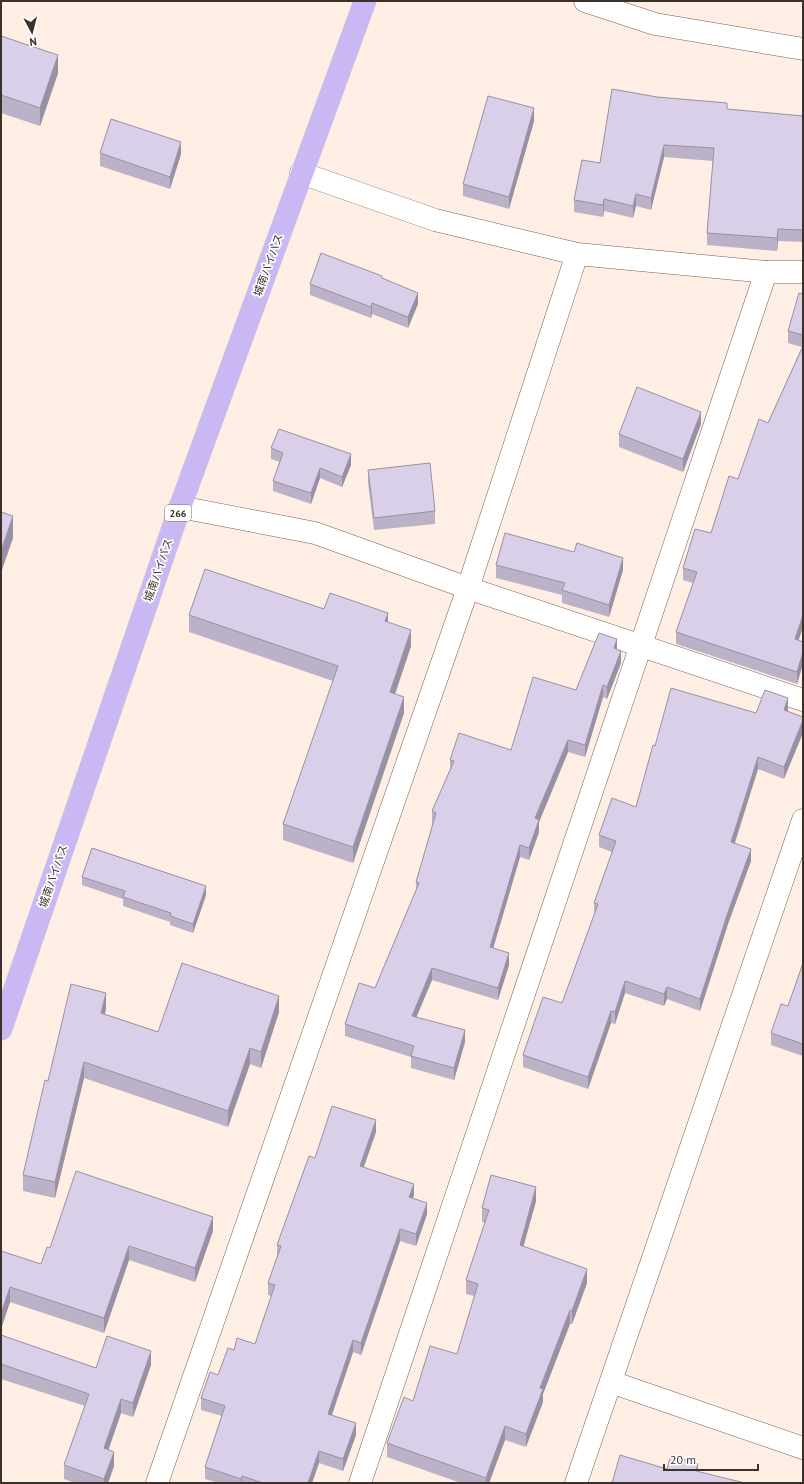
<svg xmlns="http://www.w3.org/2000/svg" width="804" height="1484" font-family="'PT Sans','Noto Sans JP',sans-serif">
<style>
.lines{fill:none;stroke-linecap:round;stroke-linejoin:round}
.minor-casing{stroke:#786152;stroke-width:23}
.highway-casing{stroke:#d4d1d0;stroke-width:23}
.minor{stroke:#fff;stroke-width:22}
.highway{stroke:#c9b8f4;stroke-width:22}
.wall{fill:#bbb2c8}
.shaded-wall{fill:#9891a3}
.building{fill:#d9cfe9;stroke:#9891a3}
.labels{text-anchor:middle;stroke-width:3.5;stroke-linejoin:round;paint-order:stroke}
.shield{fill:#fff;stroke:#766e6a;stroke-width:1}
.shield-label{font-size:10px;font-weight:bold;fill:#3b302a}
.street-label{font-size:11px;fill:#3b302a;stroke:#fff}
</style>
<rect width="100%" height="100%" fill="#feeee3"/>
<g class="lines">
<g class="minor-casing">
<g id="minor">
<path d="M585,1l70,23 148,25"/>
<path d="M301,173l134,47 142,34 189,18h37"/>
<path d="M180,507l135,26 153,55 335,112"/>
<path d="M611,1382l192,66"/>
<path d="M157,1483l311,-895 109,-334"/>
<path d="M360,1483l406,-1211"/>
<path d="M576,1483l227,-663"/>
</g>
</g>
<g class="highway-casing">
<path id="highway" d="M1,1029l179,-522 185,-506"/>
</g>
<use href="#minor" class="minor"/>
<use href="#highway" class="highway"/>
</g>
<g class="wall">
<path d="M1,36l57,37 -18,53 -39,-13z"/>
<path d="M727,109l76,7v126l-25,-1 -1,10 -70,-6v-12l6,-72 -49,-4 -13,53 -15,-4 -3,12 -29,-7 -1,6 -29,-5v-12l26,-37z"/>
<path d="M534,121l-25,88 -46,-13v-12z"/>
<path d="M100,153l81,1 -11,35 -70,-23z"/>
<path d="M382,278l36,26 -10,24 -36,-14 -1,4 -61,-23v-11z"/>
<path d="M803,294v333l-5,13 5,2v22l-6,20 -121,-40v-12l17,-49 -10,-3v-12l28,-35 27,-54 30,-56 34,-76 -14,-4v-12z"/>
<path d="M701,424l-18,48 -64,-25v-13z"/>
<path d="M271,448l80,17 -9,22 -22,-9 -9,26 -38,-13v-10l7,-19 -9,-3z"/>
<path d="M368,470l67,41v13l-61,6 -6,-47z"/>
<path d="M496,565l127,5 -14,47 -47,-14v-8l-66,-17z"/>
<path d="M324,609l64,13 23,24 -16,48 9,19 -51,150 -70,-23v-16l50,-143 -144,-49v-17z"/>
<path d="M617,649l4,14 -14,36 -4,-2 -18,60 -17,-5 -29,70v10l-10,28 -9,-3 -27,91 16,17 -11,35 -66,-20 -16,37 49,25 -11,38 -43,-12v-11l-66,-21v-12l30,-36 41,-96v-10l17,-58 -1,-1v-12l18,-41v-10l61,-10 65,-60z"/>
<path d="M788,698l-4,81 -26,-10 -23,74 16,18 -23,63 -28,87 -33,-12 -3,7 -39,-13 -10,31 -4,-1 -23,66 -65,-22v-12l39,-52 32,-88v-12l18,-51 -13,-5v-12l37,-28 19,-61 101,-33z"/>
<path d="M82,877l124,18 -13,38 -23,-8v-3l-47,-16v-7l-41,-14z"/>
<path d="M803,963v93l-32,-11v-12l17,-27z"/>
<path d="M106,1009l-1,5 53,18 121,-20 -18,56 -11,-4 -22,63 -144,-49 -29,120 -32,-7v-16l25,-94z"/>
<path d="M376,1132l-13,35 51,28 -1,3 14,16 -11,32 -16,-5 -39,114 -8,-3 -21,63 24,20 -13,36 -24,-8 -7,20h-94l-13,-4v-12l17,-51 -21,-6v-12l17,-23 16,-25 21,-6 16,-48 -3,-1v-12l9,-27v-11l38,-87z"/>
<path d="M536,1201l-13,45 64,37 -15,41h-2l-27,70v8l-17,45 -21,-7 -16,43h-28l-74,-26v-14l26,-42 44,-47 18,-58 -9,-2v-14l19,-57 -3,-1v-14z"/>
<path d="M213,1231l-18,51 -66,-22 -25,73 -94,-31 -9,27v-78l40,13 9,-16z"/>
<path d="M1,1335l95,33 55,-3 -18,52 -12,-4 -13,37 6,16 -6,17h-33l-11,-4v-14l21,-59 -84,-27z"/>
</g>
<g class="shaded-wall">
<path d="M58,55v18l-18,53v-18z"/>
<path d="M534,108v13l-25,88v-12z"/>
<path d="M181,142v12l-11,35v-12z"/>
<path d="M664,145v12l-13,53v-12z"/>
<path d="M636,194v12l-3,12v-12z"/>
<path d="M604,199v12l-1,6v-12z"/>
<path d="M778,229v12l-1,10v-13z"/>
<path d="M418,293v11l-10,24v-11z"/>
<path d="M372,303v11l-1,4v-11z"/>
<path d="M701,412v12l-18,48v-13z"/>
<path d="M351,454v11l-9,22v-10z"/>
<path d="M320,468v10l-9,26v-11z"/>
<path d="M13,516v22l-12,35v-22z"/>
<path d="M623,558v12l-14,47v-12z"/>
<path d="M388,613v16l-3,-8z"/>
<path d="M803,615v12l-8,24v-12z"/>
<path d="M411,630v16l-21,63v-17z"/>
<path d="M617,639v12l-3,-3z"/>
<path d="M621,651v12l-14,36v-12z"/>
<path d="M803,652v12l-6,20v-12z"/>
<path d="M603,685v12l-18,60v-12z"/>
<path d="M404,697v16l-51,150v-16z"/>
<path d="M788,698v13l-4,11v-12z"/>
<path d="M803,720v13l-19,46v-12z"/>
<path d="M568,740v12l-29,70v10l-10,28v-12l6,-30z"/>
<path d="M758,757v12l-27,85v-12z"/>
<path d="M520,845v12l-30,102v-12z"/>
<path d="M751,849v12l-23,63 -28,87v-12l28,-87z"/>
<path d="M206,886v9l-13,38v-9z"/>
<path d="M509,953v12l-11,35v-12z"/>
<path d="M432,968v12l-20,48v-12z"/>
<path d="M625,981v12l-10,31v-12z"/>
<path d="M667,987v12l-3,7v-12z"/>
<path d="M106,993v16l-5,20v-16z"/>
<path d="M279,996v16l-18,56v-16z"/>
<path d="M611,1011v12l-23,66v-12z"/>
<path d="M465,1030v12l-11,38v-12z"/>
<path d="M250,1048v16l-22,63v-16z"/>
<path d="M84,1062v16l-29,120v-16z"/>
<path d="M376,1120v12l-16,46v-12z"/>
<path d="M414,1184v11l-5,14v-12z"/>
<path d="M536,1187v14l-16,58v-14z"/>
<path d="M427,1203v11l-11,32v-12z"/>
<path d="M213,1217v14l-18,51v-14z"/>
<path d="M400,1229v12l-39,114v-12z"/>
<path d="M129,1246v14l-25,73v-15z"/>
<path d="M587,1269v14l-15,41v-13z"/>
<path d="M10,1287v15l-9,27v-15z"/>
<path d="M570,1310v14l-27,70v8l-17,45v-13l14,-46z"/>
<path d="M353,1340v12l-25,74v-12z"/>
<path d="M151,1351v14l-18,52v-14z"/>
<path d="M121,1399v14l-17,50v-15z"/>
<path d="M356,1423v12l-13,36v-12z"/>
<path d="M505,1426v14l-16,43h-3v-5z"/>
<path d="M319,1451v12l-7,20h-4z"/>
<path d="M114,1452v14l-6,17h-4v-4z"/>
<path d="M698,1464v14l-2,-7z"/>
<path d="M242,1476v7h-1v-4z"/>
</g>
<g class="building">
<path d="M1,36l57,19 -18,53 -39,-13z"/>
<path d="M612,89l45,8 70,6v6l76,7v114l-25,-1 -1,9 -70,-5 7,-85 -50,-3 -13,53 -15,-4 -3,12 -29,-7 -1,6 -29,-5 8,-40 18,3z"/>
<path d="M488,96l46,12 -25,89 -46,-13z"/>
<path d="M111,119l70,23 -11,35 -70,-24z"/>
<path d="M321,253l61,23v2l36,15 -10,24 -36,-14 -1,4 -61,-23z"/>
<path d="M799,293l4,1v41l-15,-4z"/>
<path d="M803,346v269l-8,24 8,3v10l-6,20 -121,-40 21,-60 -14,-4 12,-39 16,4 18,-57 9,3 21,-60 9,4z"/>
<path d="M637,387l64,25 -18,47 -64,-25z"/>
<path d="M279,429l72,25 -9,23 -22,-9 -9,25 -38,-12 10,-28 -12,-5z"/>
<path d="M430,463l5,48 -61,7 -6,-48z"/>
<path d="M1,512l12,4 -12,35z"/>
<path d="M505,533l69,19 3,-9 46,15 -14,47 -47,-15 3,-7 -69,-18z"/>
<path d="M205,569l119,40 6,-16 58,20 -3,8 26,9 -21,62 14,5 -51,150 -70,-23 55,-158 -149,-51z"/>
<path d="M599,633l18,6 -3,9 7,3 -14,36 -4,-2 -18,60 -17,-5 -33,78 4,2 -10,28 -9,-3 -30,102 19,6 -11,35 -66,-20 -20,48 53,14 -11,38 -43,-12 3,-10 -69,-22 14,-41 16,5 44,-105 -3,-1 20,-69 -4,-2 22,-50 -4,-1 9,-27 52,17 22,-73 43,13z"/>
<path d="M671,688l85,25 9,-23 23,8 -4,12 19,7v3l-19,47 -26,-10 -27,85 20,7 -23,63 -28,87 -33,-12 -3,7 -39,-13 -10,31 -4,-1 -23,66 -65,-22 20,-58 19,6 36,-99 -4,-1 22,-62 -17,-6 13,-37 24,9 17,-62 2,1z"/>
<path d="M92,848l114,38 -13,38 -23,-8 1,-3 -48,-16 2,-6 -43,-14z"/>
<path d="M182,963l97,33 -18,56 -11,-4 -22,63 -144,-49 -29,120 -32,-7 22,-95 3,1 23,-97 35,9 -5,20 57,19z"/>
<path d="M803,963v81l-32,-11 10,-29 7,2z"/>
<path d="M332,1106l44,14 -16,46 54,18 -5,13 18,6 -11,31 -16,-5 -39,114 -8,-3 -25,74 28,9 -13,36 -24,-8 -11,32h-45l-21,-7 -1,3 -36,-12 20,-61 -24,-8 9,-26 8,3 10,-27 6,2 3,-12 18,6 20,-59 -7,-2 13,-37 -4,-1 32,-89 6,2z"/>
<path d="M76,1171l137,46 -18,51 -66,-22 -25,72 -94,-31 -9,27v-63l40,13 6,-17 3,1z"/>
<path d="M491,1175l45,12 -16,58 67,24 -15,42 -2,-1 -30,78 3,1 -17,45 -21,-8 -19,52 -99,-35 17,-46 9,4 17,-55 27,8 21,-70 -12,-4 23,-70 -7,-2z"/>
<path d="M1,1335l95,33 11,-32 44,15 -18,52 -12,-4 -17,49 10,4 -10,27 -40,-14 25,-71 -88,-30z"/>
<path d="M620,1455l47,14 4,-14 27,9 -2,7 49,12h-133z"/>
</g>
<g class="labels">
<rect class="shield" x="165" y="505" width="26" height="16" rx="3"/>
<g class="shield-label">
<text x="178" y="517">266</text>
</g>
<g class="street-label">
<text transform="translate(268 265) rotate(-70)" y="4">城南バイパス</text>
<text transform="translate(158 570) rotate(-71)" y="4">城南バイパス</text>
<text transform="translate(53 876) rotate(-71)" y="4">城南バイパス</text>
</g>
</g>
<rect width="804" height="1484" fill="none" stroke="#3b302a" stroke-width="4"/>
<g transform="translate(32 32) rotate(173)" stroke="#ffffff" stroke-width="3" paint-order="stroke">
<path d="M0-3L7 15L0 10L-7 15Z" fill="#3b302a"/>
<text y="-6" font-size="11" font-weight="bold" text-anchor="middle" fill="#3b302a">N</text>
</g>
<path d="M664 1464v6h94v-6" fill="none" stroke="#3b302a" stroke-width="2"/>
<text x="670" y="1464" font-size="12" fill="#3b302a" stroke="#ffffff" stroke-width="3" paint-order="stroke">20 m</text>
</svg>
